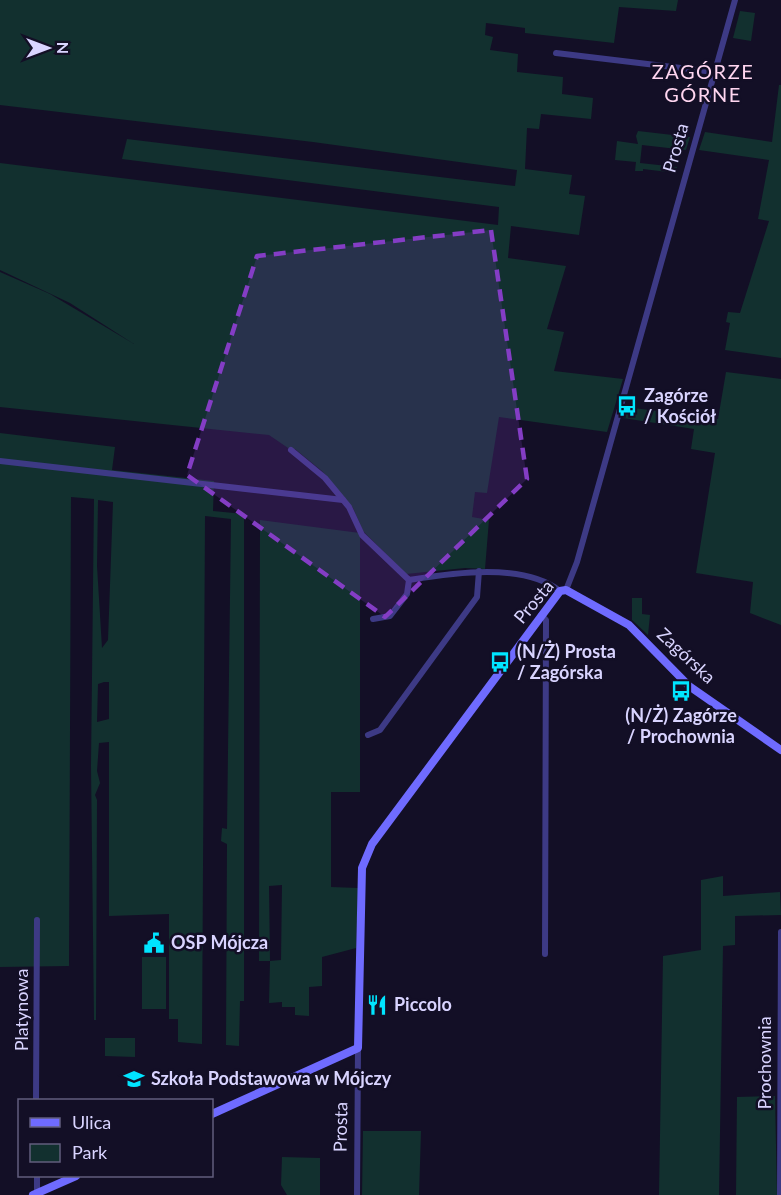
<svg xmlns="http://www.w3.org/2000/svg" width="781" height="1195" font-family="Lato,sans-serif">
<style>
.green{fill:#12302f;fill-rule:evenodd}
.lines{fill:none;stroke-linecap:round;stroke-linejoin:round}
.street{stroke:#3d3a85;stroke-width:6}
.secondary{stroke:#6f6bff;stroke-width:8}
.marked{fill:#843dc5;fill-opacity:0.2;stroke:#843dc5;stroke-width:4.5;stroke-dasharray:12 8;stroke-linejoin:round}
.labels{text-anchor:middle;stroke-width:5;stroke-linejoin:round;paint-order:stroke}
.street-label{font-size:18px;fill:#d9d4ff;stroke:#130f26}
.poi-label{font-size:18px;font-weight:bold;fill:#d9d4ff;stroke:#130f26;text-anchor:start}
.neighbourhood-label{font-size:20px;letter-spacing:1.5px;fill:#ffd6f0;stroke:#130f26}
</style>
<rect width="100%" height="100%" fill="#130f26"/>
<g class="green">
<path d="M0,0h678l-2,11 -57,-4 -5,36 -89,-10v-5l-39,-5 -1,12 8,2 -3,13 28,4 -1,18 46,5 -1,17 31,4 -2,21 -50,-5 -2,15 -12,-1 -2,41 47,6 -3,19 16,2 -6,39 -68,-9 -3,32 58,8 -19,63 17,3 -10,39 69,8 -16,53 -108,-15 -12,76 -12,-1 -3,25 17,3 -4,49 -20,-1 -59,6 -43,-43 -10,-23 -31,-37 -27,-22 -4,1 -22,-15 -269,-28v-135l50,22 84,50 -64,-41 -70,-33v-107l498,62 1,-18 -377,-48 5,-20 388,47 2,-16 -204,-28 -313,-37z"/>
<path d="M740,11l15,2 -4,28 -18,-3z"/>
<path d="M779,85h2v273l-56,-8 5,-27 -4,-1 2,-10 12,1 29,-92 -11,-2 11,-59 -70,-10 6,-18 67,10z"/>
<path d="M638,131l52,6 -4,13 -44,-5 -2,18 37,4 -1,6 -33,-4v2h-8l1,-9 -21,-2 2,-19 21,3 -2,-8z"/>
<path d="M726,372l55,7v246l-31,-12 3,-31 -57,-9 19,-120 -24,-4 3,-20 -71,-11 3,-11 92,12z"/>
<path d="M0,433l115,14 -3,23 102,11 -1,30 31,3v487h-4l-1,45 -13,-1 1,-201 -6,-3 1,-13 5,1 4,-310 -26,-3 -3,528 -24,-2v-23h-9v-105l-60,2v-174l-10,1 -2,28 3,12 -5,12 2,5 -1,220h-2l-3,-254 3,-267 -23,-2 -2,469 -69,1zM98,500l15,2 -5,138 -6,8 -5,-82zM104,682h5v37l-12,3 1,-38z"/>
<path d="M260,520l100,13v259h-29v95l27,1 -2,60 -34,9v29l-13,1v29l-14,-1v-8h-13v-5l-13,1 1,-42h-11zM282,885l-1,75 -11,1 -1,-75z"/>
<path d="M632,598h10v16l8,1 -2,20 -16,-15z"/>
<path d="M723,876v20l57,-4 1,23 -46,1v29l-12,1 -4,249h-60l4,-239 38,-6v-70z"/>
<rect x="142" y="957" width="24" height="52"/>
<path d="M105,1038h30v19l-30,-1z"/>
<path d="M775,1096l2,99h-41l1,-98z"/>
<path d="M363,1131h58l-2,64h-57z"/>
<path d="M282,1157l38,1v37h-33l-6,-10z"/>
</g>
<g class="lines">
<g class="street">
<path d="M556,53l158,19"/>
<path d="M291,450l34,28 24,29 13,28 47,45c43,-7 114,-18 151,11"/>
<path d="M0,461l343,39"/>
<path d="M566,590l11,-28 158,-562"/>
<path d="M541,615l5,5 -1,334"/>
<path d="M373,619l17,-3 17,-22 2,-14"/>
<path d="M368,735l12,-5 97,-133 2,-26"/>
<path d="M36,1100l1,-180"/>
<path d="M37,1176v17"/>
<path d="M357,1195l1,-147"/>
<path d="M780,1195l1,-263"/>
</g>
<g class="secondary">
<path d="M212,1114l146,-66 4,-180 10,-24 188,-253 6,-1 63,35 60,61 92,64"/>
<path d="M33,1195l43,-19"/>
</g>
</g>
<path class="marked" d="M491,230l36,249 -142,138 -198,-142 70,-219z"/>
<defs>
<g id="bus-bare" transform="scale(1.62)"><path d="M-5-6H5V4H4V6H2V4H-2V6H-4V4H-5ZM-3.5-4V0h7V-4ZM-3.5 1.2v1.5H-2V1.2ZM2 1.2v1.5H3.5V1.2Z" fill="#00e5ff" stroke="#130f26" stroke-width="2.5" paint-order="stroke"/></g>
<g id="civic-bare" transform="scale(1.62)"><path d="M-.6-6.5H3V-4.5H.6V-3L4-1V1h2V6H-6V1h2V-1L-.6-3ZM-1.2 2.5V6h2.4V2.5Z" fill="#00e5ff" stroke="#130f26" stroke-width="2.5" paint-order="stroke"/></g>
<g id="restaurant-bare" transform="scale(1.62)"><path d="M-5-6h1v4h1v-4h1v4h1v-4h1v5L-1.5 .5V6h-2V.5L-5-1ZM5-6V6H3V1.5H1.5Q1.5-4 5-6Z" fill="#00e5ff" stroke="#130f26" stroke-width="2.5" paint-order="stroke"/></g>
<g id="school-bare" transform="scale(1.62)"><path d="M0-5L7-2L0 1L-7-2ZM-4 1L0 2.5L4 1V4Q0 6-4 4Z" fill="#00e5ff" stroke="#130f26" stroke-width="2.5" paint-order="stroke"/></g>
</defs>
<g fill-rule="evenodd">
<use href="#bus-bare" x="627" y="406"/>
<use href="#bus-bare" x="500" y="662"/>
<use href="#bus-bare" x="681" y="691"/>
<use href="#civic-bare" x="154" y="943"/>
<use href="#restaurant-bare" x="377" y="1005"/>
<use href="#school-bare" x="134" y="1079"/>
</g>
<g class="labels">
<g class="street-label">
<text transform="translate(676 148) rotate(-74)" y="6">Prosta</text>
<text transform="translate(534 602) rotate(-50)" y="6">Prosta</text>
<text transform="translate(686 656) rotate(43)" y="6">Zagórska</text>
<text transform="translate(22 1010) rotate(-90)" y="6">Platynowa</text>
<text transform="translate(765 1063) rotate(-90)" y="6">Prochownia</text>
<text transform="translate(341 1127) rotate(-89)" y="6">Prosta</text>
</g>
<g class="poi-label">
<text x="644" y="402">Zagórze<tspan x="644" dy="21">/ Kościół</tspan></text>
<text x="517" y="658">(N/Ż) Prosta<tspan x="517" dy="21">/ Zagórska</tspan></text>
<text x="681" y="722" text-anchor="middle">(N/Ż) Zagórze<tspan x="681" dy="21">/ Prochownia</tspan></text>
<text x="171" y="949">OSP Mójcza</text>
<text x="394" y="1011">Piccolo</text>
<text x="151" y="1085">Szkoła Podstawowa w Mójczy</text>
</g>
<g class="neighbourhood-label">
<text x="703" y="79">ZAGÓRZE<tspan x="703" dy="23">GÓRNE</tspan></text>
</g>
</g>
<rect x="18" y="1099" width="195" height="78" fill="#130f26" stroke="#625e7d" stroke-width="1.5"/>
<rect x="30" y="1118" width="30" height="9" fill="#6f6bff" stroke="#625e7d" stroke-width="1.5"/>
<text x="72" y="1129" font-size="18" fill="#d9d4ff">Ulica</text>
<rect x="30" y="1144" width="30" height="18" fill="#12302f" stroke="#625e7d" stroke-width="1.5"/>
<text x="72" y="1159" font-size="18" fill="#d9d4ff">Park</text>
<g transform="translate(48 48) rotate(90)" stroke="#130f26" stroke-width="4.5" paint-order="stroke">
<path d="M0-4.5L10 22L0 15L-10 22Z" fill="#d9d4ff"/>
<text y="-9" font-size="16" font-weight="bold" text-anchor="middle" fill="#d9d4ff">N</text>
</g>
</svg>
